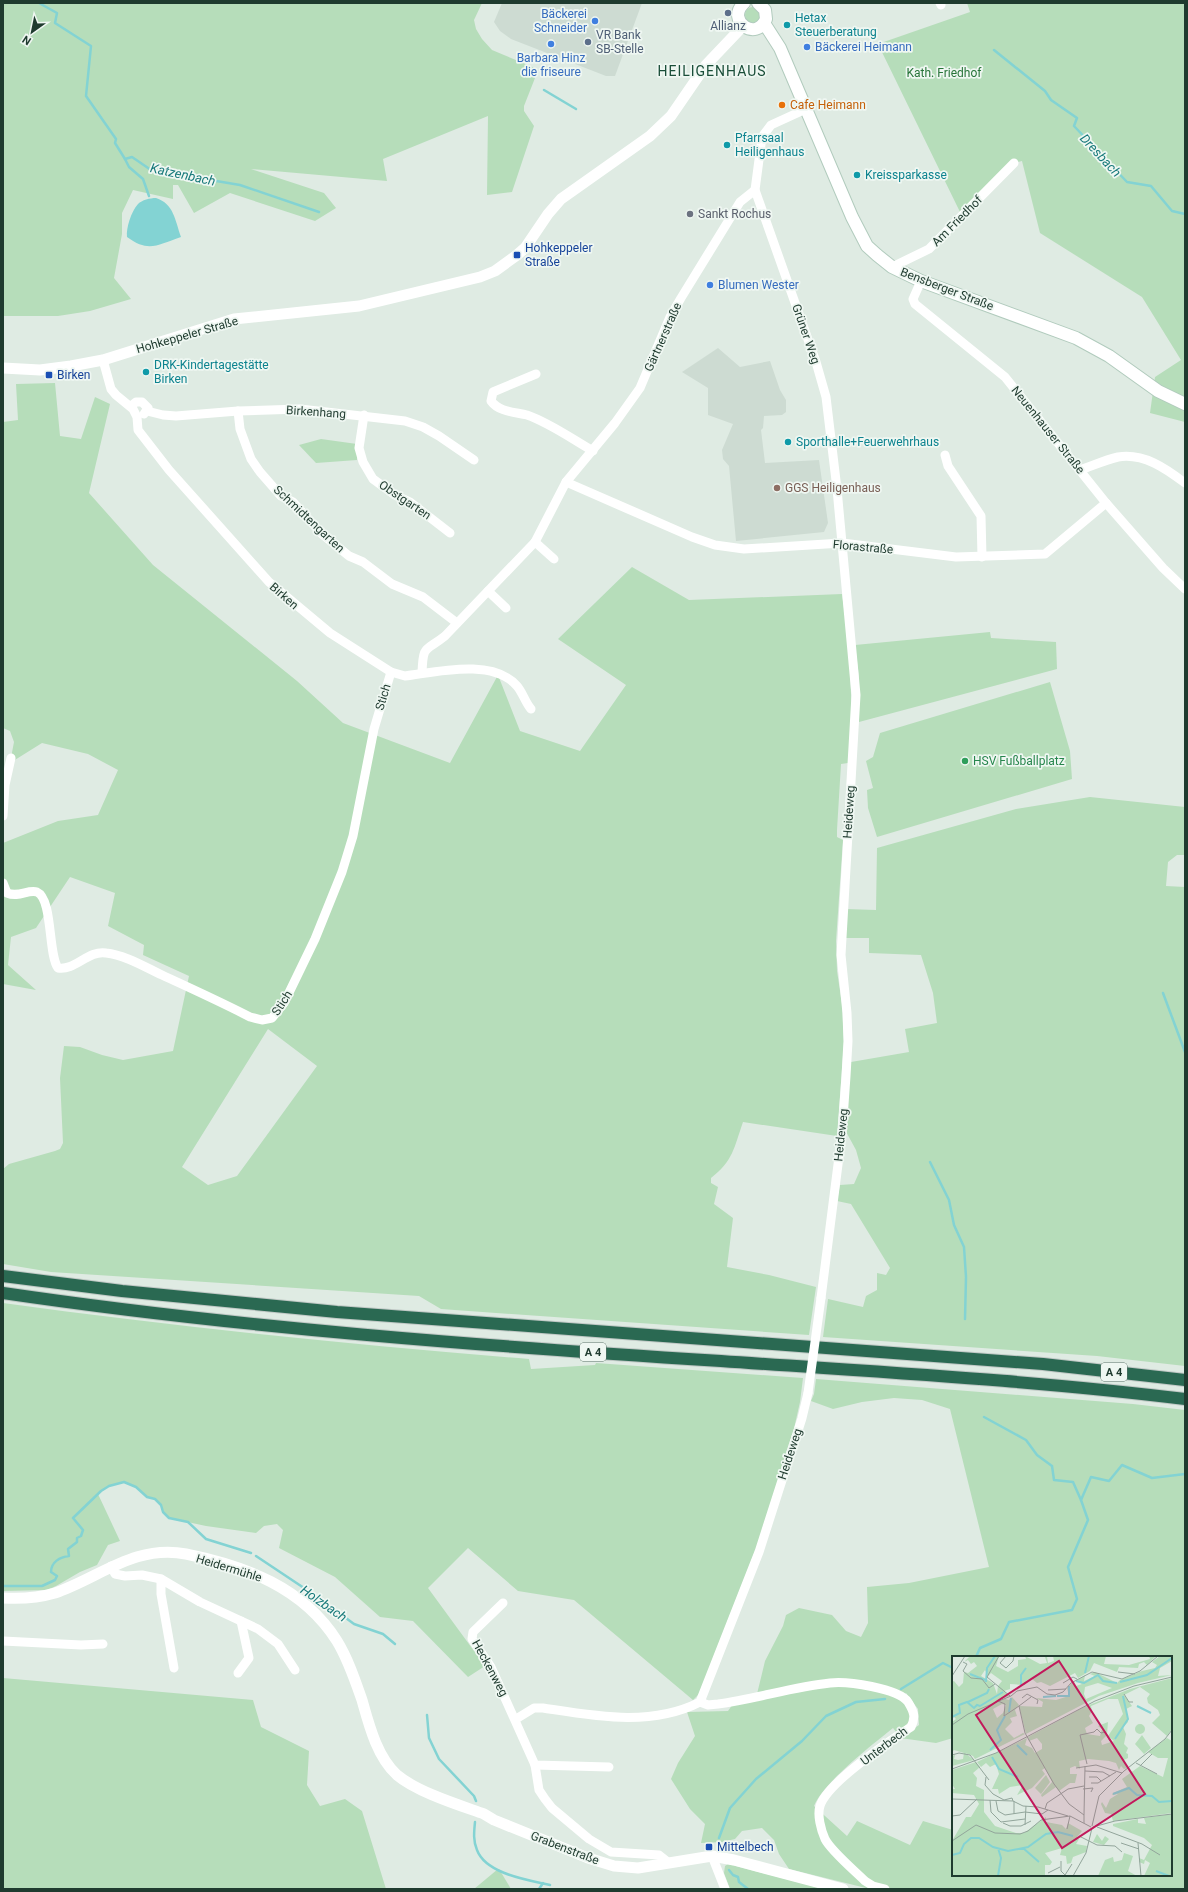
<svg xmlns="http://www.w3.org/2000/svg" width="1188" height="1892" font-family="Roboto,sans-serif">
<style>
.built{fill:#cddbd2}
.green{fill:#b6ddba;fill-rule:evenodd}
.water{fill:#83d3d3}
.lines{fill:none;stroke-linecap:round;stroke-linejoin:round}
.stream{stroke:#83d3d3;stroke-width:2.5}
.secondary-casing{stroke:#b1cbbd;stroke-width:14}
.motorway-casing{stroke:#c0c8c5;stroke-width:14}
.minor{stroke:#fff;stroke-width:9}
.tertiary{stroke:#fff;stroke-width:11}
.secondary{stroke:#fff;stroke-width:12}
.motorway{stroke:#2a6952;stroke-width:12}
.minor-bridge{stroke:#fff;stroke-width:9}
.service-dot{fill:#5c6f8a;stroke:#eff7f2;stroke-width:1.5}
.shop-dot{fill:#3f7fe0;stroke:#eff7f2;stroke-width:1.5}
.culture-dot{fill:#0f9aa8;stroke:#eff7f2;stroke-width:1.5}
.food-dot{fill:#e8710a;stroke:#eff7f2;stroke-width:1.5}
.worship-dot{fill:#6b7280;stroke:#eff7f2;stroke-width:1.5}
.transit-dot{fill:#1a4fb4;stroke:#eff7f2;stroke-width:1.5}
.education-dot{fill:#8d6e63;stroke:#eff7f2;stroke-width:1.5}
.leisure-dot{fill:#2e9e5b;stroke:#eff7f2;stroke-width:1.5}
.labels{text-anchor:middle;stroke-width:3.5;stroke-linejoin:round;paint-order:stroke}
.shield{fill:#eff7f2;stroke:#5d736a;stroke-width:1}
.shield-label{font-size:11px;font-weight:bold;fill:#1f3b2f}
.shop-label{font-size:12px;fill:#366cbe;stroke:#eff7f2;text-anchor:start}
.culture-label{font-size:12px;fill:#0d838f;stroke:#eff7f2;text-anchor:start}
.service-label{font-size:12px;fill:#4e5e75;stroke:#eff7f2}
.park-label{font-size:12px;fill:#277439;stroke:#eff7f2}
.food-label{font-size:12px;fill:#c56008;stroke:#eff7f2;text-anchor:start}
.worship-label{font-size:12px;fill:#5b616d;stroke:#eff7f2;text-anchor:start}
.street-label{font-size:12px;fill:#1f3b2f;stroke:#eff7f2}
.transit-label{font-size:12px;fill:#164399;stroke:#eff7f2;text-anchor:start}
.education-label{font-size:12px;fill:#785e54;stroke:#eff7f2;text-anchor:start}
.leisure-label{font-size:12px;fill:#27864d;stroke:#eff7f2;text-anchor:start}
.water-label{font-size:13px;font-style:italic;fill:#17797a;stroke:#eff7f2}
.quarter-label{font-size:14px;letter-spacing:1px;fill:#1a4e39;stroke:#eff7f2}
.inset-river{fill:none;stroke:#83d3d3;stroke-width:2}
.inset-road{fill:none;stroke:#92a59b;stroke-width:1}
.view{fill:#c2185b;fill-opacity:0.15;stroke:#c2185b;stroke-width:2}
.inset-edge{fill:none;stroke:#1f3b2f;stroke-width:2}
</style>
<rect width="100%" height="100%" fill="#dfebe3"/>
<g class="built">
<path d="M502,3h140l-27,73h-9l-95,-37 -11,-8 -6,-9z"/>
<path d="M718,348l22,19 30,-6 10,29 6,10v12l-4,3 -18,1 -1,12 -2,2 4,33 54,-3 9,63 -4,9 -88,9 -7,-75 -6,-7 -1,-9 11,-26 -25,-9v-27l-26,-16z"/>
</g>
<g class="green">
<path d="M3,3h479l-8,17 2,9 6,10 10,11 43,18v10l-11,28v5l10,15 -22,66 -25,3 1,-79 -105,43 4,22 -136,-12 73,24 12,15 -21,13 -85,-28 -36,20 -16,-28h-5v14l-40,-9 -11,23v21l-8,44 17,21 -41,12 -32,5h-55z"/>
<path d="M967,3h218v419l-35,-9 5,-36 26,-17 -39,-63 -102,-64 -18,-72 -12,3 -50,48 -82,-168 92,-32z"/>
<circle cx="753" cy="15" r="8"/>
<path d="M55,383l5,53 21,3 14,-42 15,7 -21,89 64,72 144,116 46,42 107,40 48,-88 22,56 60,20 46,-66 -68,-46 74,-72 57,33 153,-6 7,51 3,73 -4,45 -7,1 -4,66v7l6,3 -7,101 1,30 5,33 2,38 -7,94 -94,-14c-9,26 -10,39 -32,56v5l7,4 -4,17 19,14 -6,49 42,8 47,12 -7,48 -368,-26 -22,-13 -368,-24 -48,-8v-95l6,-5 46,-13 5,-2 3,-6 -3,-65 4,-32 16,1 22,8 21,5 50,-9 16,-75 -46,-21 1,-10 -36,-19 7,-33 -45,-16 -34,51 -25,9 -3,28 28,25 -33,-6v-141l55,-22 40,-6 20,-45 -30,-16 -46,-11 -32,20 4,-21 -4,-11 -7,-3v-306l15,-2 -2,-36zM268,1029l49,37 -80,110 -29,9 -26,-18z"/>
<path d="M321,439l36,5v16l-41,3 -17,-18z"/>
<path d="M990,632l1,6 65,4 1,27 -198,53v-45l-4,-32z"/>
<path d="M1050,682l20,69 2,28 -195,58 -9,-29 -1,-18 6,-2 -7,-27 7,-4 7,-24z"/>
<path d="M1090,797l95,10v48h-8l-9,7 -2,24 19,1v479l-88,-10 -274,-19 5,-38 35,8 3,-11 11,-6v-17l9,2 4,-7 -39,-64 -14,-3 3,-16 14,-1 7,-16 -5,-18 -12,-22 7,-66 58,-10 -4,-23 32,-6 -4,-30 -12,-38 -52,-2v-15h-25l2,-29 30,1 1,-62 139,-39z"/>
<path d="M3,1303c175,24 350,42 526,56l2,10 64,-4 1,-2 207,15 -3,24 -7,31 -36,113 -58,148 -6,6 -119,-100 -56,-9 -50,-43 -40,40 57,78 -17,11 -55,-56 -33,-4 -45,-40 -56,-29 4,-18 -6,-6 -13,2 -8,7 -50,-7 -37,-8 -6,-6 -2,-7 -6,-6 -8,-2 -11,-10 -12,-5 -15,4 -11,8 22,47 -12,4 -11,20 -17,7 -24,14 -9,4 -44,1z"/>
<path d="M816,1379l317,25 52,6v479h-315l-81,-20 -10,-15 -5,-14 -12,-12 -20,3 -7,8 -13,3 -21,1 4,-19 -15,-15 -19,-30 7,-16 17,-27 -8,-24 41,-1 9,-13 20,-4 8,-33 18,-35 3,-11 13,-7 33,7 14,16 15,6 7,-14 -1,-36 42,-4 80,-16 -39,-158 -28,-9 -28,-2 -32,4 -29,7 -22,-8 3,-7zM953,1657h218v218h-218v-45l-30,-9 -13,24 -53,-24 -10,15 -33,-30c9,-23 58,-61 79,-78l4,5c17,-13 17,-17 4,-34l5,-6 12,16 1,16 -19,13 36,5 17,-5z"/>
<path d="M3,1678l250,22 8,27 48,24 -2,34 13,21 25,-7 17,12 24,78h-383z"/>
<path d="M728,1864l96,25h-94l-6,-16 1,-7z"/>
<path d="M499,1869l12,20h-37l24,-20z"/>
</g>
<path class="water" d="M156,198c18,6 19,22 25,39 -24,8 -32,16 -54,0 -1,-9 4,-25 11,-33 4,-4 12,-6 18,-6z"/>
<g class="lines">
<g class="stream">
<path d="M39,3l18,10 -2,10 36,23 -5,50 30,43 -1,4 10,16 7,-2 19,13 89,15 79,27"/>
<path d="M994,50l51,41 6,9 26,18 -3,8 53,56 24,4 21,25 13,3"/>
<path d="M544,90l32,19"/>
<path d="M125,159l4,8 14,12 6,17"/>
<path d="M1163,993l22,59"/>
<path d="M930,1162l19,38 5,25 10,22 2,30 -1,42"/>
<path d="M984,1417l42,23 11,15 15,11 2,14 19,2 8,18"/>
<path d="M256,1556l63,42 35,26 29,10 12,10"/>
<path d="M3,1586h39l13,-6 2,-4 -6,-4c0,-10 9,-15 18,-16l-1,-7 9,-7v-4l4,-2 2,-6 -10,-12 28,-27 8,-5 15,-4 12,5 11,10 8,2 6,6 2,7 6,6 19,4 18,17 45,14"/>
<path d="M976,1657l4,-9 21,-9 8,-17 63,-12 5,-11 -9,-32 20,-47 -7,-20 10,-23 18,4 13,-16 30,13 33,-4"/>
<path d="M901,1689l42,-26 10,5"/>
<path d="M427,1715l2,23 10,21 35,37 2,5"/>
<path d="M475,1822c-1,10 -2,19 2,28 9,24 51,30 73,35"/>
<path d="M719,1838l11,-30 26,-29 46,-38 24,-25 30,-14 29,-3"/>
<path d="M729,1870l4,5 5,2 1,5 9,7"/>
<path d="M539,1889l4,-6"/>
</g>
<g class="secondary-casing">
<g id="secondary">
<path d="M744,3c-19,18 13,39 22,16l-1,-9 -7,-7"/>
<path d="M764,23l16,25 72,169 15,29 10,9 15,12 29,14 155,57 33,18 49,35 27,13"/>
</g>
</g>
<g class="motorway-casing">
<g id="motorway">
<path d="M3,1276l119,15 215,21 706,52 142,16"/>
<path d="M3,1293c238,35 479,53 718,68 155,11 310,19 464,38"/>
</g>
</g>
<g class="minor">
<path d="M940,3l1,2"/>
<path d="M806,109l-35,16 -9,12 -7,53 61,172 10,35 11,92 19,206 -15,260 6,58 1,28 -2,35 -4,57 -21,165"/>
<path d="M892,267l37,-18 85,-86"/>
<path d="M921,281l-8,18 2,5 90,73 101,126 57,65 22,21"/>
<path d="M103,360l8,29 5,6 17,14 4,8 1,13 31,40 100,112 61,51 61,39 14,4c32,-4 88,-18 112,10 6,7 8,16 14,23"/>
<path d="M536,374l-43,18 -2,9c8,11 24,11 36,14 23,8 45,24 66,36"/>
<path d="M131,406l5,-4h6l6,6 -4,6"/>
<path d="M147,411l16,4 13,1 62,-5 62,-2 105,12 18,6 16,9 35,24"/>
<path d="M238,411l2,18 11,30 9,13 21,24 12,6 29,32 27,22 14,6 29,22 31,13 34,26"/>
<path d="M364,415l-5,33 4,14 10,17 22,16 15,7 40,31"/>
<path d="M945,455l3,11 33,50 1,41"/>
<path d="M1080,470c12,-4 25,-10 38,-13 26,-4 47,11 67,26"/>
<path d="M566,482l126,55 23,8 29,4 98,-6 114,14 89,-3 61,-51"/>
<path d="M535,542l19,17"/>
<path d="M488,591l18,17"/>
<path d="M422,673c1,-29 3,-21 23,-37l90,-94 31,-60 49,-59 25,-35 30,-71 11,-19 59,-96 15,-12"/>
<path d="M3,816l2,-31 6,-27"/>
<path d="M3,883l4,10c12,5 21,-4 30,-1 16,7 11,63 21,76 17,3 30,-18 48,-15 19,2 39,14 56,22 30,14 59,27 88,42l12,3 10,-2 12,-15 31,-64 27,-67 11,-36 21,-107 17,-57"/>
<path d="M111,1566l4,8 10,2 17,-1 19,4 39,23 58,27 20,15 17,26"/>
<path d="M161,1579v15l13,74"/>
<path d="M503,1603l-30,29 -1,7 19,28 44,98 74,2"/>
<path d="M3,1641l78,4 22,-1"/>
<path d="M238,1673l11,-15 -8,-37"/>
<path d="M700,1702l8,3 10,-1c38,-5 74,-17 112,-21 17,-2 68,5 78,19 6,10 8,15 3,25 -22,14 -84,56 -91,79 -3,9 1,24 5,33 6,12 30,32 40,42l8,5 12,3"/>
<path d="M516,1719l18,-11h9c52,8 108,19 157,-6l59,-150 43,-134 6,-25"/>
<path d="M535,1765l4,25 6,9 7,9 37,31 22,13 48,3 10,8"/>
<path d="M712,1856l13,33"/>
</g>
<g class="tertiary">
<path d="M3,368l37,2 31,-4 32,-6 131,-41 125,-13 121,-29 15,-6 22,-16 8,-7 23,-34 13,-15 89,-63 21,-20 35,-51 37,-39"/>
<path d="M3,1598c18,1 35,0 52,-5 44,-15 80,-49 131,-39 59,12 117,33 151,87 11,18 18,39 25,59 7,25 15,57 35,75 20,17 62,30 87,39l10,6 94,38 26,8 24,2 74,-12 22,4 109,29"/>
</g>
<use href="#secondary" class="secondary"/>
<use href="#motorway" class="motorway"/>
<path class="minor-bridge" d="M808,1393l13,-95"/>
</g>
<g class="service-dot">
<circle cx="728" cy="13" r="4"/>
<circle cx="588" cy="42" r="4"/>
</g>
<g class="shop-dot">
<circle cx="595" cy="21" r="4"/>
<circle cx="551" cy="44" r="4"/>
<circle cx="807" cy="47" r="4"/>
<circle cx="710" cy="285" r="4"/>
</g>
<g class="culture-dot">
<circle cx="787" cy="25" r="4"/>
<circle cx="727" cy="145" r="4"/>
<circle cx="857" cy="175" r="4"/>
<circle cx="146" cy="372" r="4"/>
<circle cx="788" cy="442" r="4"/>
</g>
<circle class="food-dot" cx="782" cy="105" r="4"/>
<circle class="worship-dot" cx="690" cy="214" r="4"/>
<g class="transit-dot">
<rect x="513" y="251" width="8" height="8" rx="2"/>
<rect x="45" y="371" width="8" height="8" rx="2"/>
<rect x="705" y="1843" width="8" height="8" rx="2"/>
</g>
<circle class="education-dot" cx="777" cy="488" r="4"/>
<circle class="leisure-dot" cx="965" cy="761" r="4"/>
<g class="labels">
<g class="shield">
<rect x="580" y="1343" width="26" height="18" rx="3"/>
<rect x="1101" y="1363" width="26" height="18" rx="3"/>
</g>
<g class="shield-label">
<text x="593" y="1356">A 4</text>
<text x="1114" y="1376">A 4</text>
</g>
<g class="shop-label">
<text x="587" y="18" text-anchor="end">Bäckerei<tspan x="587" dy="14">Schneider</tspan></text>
<text x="815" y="51">Bäckerei Heimann</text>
<text x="551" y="62" text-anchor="middle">Barbara Hinz<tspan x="551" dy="14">die friseure</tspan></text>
<text x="718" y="289">Blumen Wester</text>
</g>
<g class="culture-label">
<text x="795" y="22">Hetax<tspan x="795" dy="14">Steuerberatung</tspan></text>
<text x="735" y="142">Pfarrsaal<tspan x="735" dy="14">Heiligenhaus</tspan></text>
<text x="865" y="179">Kreissparkasse</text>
<text x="154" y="369">DRK-Kindertagestätte<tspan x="154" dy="14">Birken</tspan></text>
<text x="796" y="446">Sporthalle+Feuerwehrhaus</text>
</g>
<g class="service-label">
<text x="728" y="30">Allianz</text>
<text x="596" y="39" text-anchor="start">VR Bank<tspan x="596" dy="14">SB-Stelle</tspan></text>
</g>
<g class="park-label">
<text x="944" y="77">Kath. Friedhof</text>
</g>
<g class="food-label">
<text x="790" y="109">Cafe Heimann</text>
</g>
<g class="worship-label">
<text x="698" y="218">Sankt Rochus</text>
</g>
<g class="street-label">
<text transform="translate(957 221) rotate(-45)" y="4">Am Friedhof</text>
<text transform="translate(947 289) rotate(21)" y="4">Bensberger Straße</text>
<text transform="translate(806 334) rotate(71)" y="4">Grüner Weg</text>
<text transform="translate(187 335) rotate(-16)" y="4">Hohkeppeler Straße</text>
<text transform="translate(663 337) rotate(-66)" y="4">Gärtnerstraße</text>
<text transform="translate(316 412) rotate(4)" y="4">Birkenhang</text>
<text transform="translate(1048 430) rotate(51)" y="4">Neuenhauser Straße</text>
<text transform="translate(405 500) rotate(34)" y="4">Obstgarten</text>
<text transform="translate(309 519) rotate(43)" y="4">Schmidtengarten</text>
<text transform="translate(863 547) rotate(5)" y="4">Florastraße</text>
<text transform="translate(284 596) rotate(41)" y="4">Birken</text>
<text transform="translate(383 697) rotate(-73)" y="4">Stich</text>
<text transform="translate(849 812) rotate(-86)" y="4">Heideweg</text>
<text transform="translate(282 1003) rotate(-57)" y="4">Stich</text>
<text transform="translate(841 1135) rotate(-84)" y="4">Heideweg</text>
<text transform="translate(790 1454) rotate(-72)" y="4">Heideweg</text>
<text transform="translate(229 1568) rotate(17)" y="4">Heidermühle</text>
<text transform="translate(490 1668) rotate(62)" y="4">Heckenweg</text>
<text transform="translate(884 1746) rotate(-37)" y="4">Unterbech</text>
<text transform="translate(565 1848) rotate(21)" y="4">Grabenstraße</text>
</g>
<g class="transit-label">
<text x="525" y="252">Hohkeppeler<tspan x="525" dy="14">Straße</tspan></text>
<text x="57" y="379">Birken</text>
<text x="717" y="1851">Mittelbech</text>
</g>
<g class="education-label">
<text x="785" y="492">GGS Heiligenhaus</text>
</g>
<g class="leisure-label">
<text x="973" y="765">HSV Fußballplatz</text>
</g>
<g class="water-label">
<text transform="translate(1101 155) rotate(47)" y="5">Dresbach</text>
<text transform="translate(183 174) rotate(12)" y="5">Katzenbach</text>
<text transform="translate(324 1603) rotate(35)" y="5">Holzbach</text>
</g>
<g class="quarter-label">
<text x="712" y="76">HEILIGENHAUS</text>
</g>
</g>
<g transform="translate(952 1656)">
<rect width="220" height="220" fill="#dfebe3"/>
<path d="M18,0h29l-3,10 12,6 10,-6v-6l8,-1 -1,-3 15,8 7,-1 -2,-6h2l1,6 6,-2 -1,-5h53l-2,8 25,1 21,-6 -1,-3h7l-9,9 -3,-3 -5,2 -1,4 -19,-1 -2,5 -23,-9 -4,8 -12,7 -3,-5 -25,13 -9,-4 -4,1 -5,-4 -5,1 -2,5 -15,-1v5l-6,2 5,5 -27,12 23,-9 4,1 3,-3 7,8 -4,5 2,6 -7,2 2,4 -7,7 9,9 9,-5 2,1 -50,25 -2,-3 -8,-3 9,7 -22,6v-10l3,-1 -1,4 4,1 5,-1 1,-6 -10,-3 -2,2v-30l4,-3 -4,-4v-33l2,-1 5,6 4,-4 1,-11 4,1 9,-7 -3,-4 -3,2 -3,-4 -4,2zM33,14l3,6 3,-3 11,8 -4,5 -1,8 -4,-11 -12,-7zM50,48l4,1 -3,8 -6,5 -4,-9zM208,0h12v5l-12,7 -2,8 14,-1 -34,8 -39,13 -73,38 -7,-28 23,1 1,-5 -7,-4 20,2 13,-4 -2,-8 7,-7 2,5 6,-2 -6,-3 9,-6 -1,6 11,-5 -5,-2 5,-2 22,11 3,-3 22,-9 13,-3 2,-3 -5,-3zM146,27l14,5 -26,11 -2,-5 1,-7zM220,22v51l-5,7 -15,-13 8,-8 -2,-5 -10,-7 -1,-5 3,-4 -10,-7 -16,8 8,11 -6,3 2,13 -5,5 3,7 -2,10 4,4 -2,5 2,1v4l-4,2 3,8 -3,1 -3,-3 -2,4 -3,-7 -7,-2 -21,-2 -9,2 1,8 -5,-3 -5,2v6h7l-2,9h-5l-11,8 -3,-4 -14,10 -1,-2 11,-13 -7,-14 -3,2 3,4 -13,14 -15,7 6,-10 -13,2 -11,7 -1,-5h-6l7,-15 -3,-10 -6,3 -4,-4 -5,4 -4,-5 50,-24 -2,7 7,3 3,5 7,-4v-5l-5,-6 -8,3 -1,-4 56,-30 46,-18zM156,43h10l5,15 -15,22 6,5 -12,4 -1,-4 6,-6 1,-13 -10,4 4,3 -2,7 -13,-2 -2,-6 8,-5 -4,-7 3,-5 -1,-5zM183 73a5 5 0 1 1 10 0a5 5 0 1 1-10 0ZM190,79l9,13 -7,6 -9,-10zM215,82l5,3v72l-59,8 -2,-7 -6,-1 -4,-9 1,-2 4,6 4,-9 8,-5 -6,1 1,-2 14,-6 -5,-8 18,-13 23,11 5,-19h-10l-10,-6zM24,106l4,5 -7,6 4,5 -1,8 8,4v22l11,14 21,7h8l22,-16v5l16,3 4,4 2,-6 14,8 -5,6 2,2 -3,5 11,2 -1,6 -13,5 -2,6 -4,1 -1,-8 -6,-1 2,-7 -17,5 7,9 -2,3h-5v11h-93v-35l14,-24h5l8,-13 -5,-9 -22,-2v-4h3l-3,-5v-14zM94,119l4,7 -9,12 -6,-6zM220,158v62h-28l6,-13 -5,-3 -1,4 -5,-2v-4l5,2 8,-15 -8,-7 -31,-12v-2l25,-5v4l8,1 -2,-6zM145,178l5,7 3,-5 4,3 -5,6 -11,-3zM172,197l9,3 -5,15 9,5h-39l7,-16 8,-3 1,5 8,-2z" fill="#b6ddba" fill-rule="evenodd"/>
<path class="inset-river" d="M133,17l4,-17M18,18l15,6M124,25l8,2 14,-8 5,6 14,2M34,26l1,-14 8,-12M168,26l27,-7 25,-17M69,30v-11l5,-7M105,40h12v-10M91,41l13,-1M16,46l19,-9 2,-4M185,50l14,7M57,56l2,-14M0,61l8,-4 -1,-8 8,-3 7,6 3,-3 3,1 23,-14M163,83l13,-20 -5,-23M65,89l10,10M38,94l11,-10 -4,-10 8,-14M40,101l7,12 19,8M161,138l16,-6 8,7 15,1 7,6 13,-1M71,192l16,14M0,199l8,-2 4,-9 7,-6h8l14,9 15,4 20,-4 18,-13 12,-2 15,4M204,215l13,5M46,220l3,-18 -3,-10"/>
<path class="inset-road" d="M47,0l-12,21 23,19M54,0l-6,7 6,5 7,-7 1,-5M11,6l4,2 -4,7 8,7 11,1 7,9 6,-4M166,16l17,2M0,20l13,-20M111,27l10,-6 4,2M96,34l18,-1M172,38l5,8h4M79,41l-12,9 6,27 29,51 15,20 15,11v8M70,42l5,-4 11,6 -1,4M46,45l7,3 -1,12 15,-10M0,69l16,-11 43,-18 6,-5 20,-4 10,7 8,1 8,-3 8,-9 21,-11 30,7 18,-8 18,-15M0,99l7,-2 11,2 19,25M184,107l21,11M135,108l-7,-29 14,-3 3,-3 4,4 4,-1 5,9M188,110l12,-12M124,112l20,-3 26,8M0,113l44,-16 99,-52 39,-15 38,-9M133,115l18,1 7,4M34,121l-1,8 8,9 11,6 8,-2 1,3M137,121h8l4,4M139,127h7l18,-11M131,133l10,-1 -2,4M0,143l61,2 10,5 15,1 30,9M38,144l1,12 10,10 24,-3M44,145l2,10 7,4 20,-3 17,2 6,-4M62,145v13M93,153l2,-6 21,-14 16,-3M132,159l1,-49M0,160l8,-1 17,-16M51,167l7,3h11l10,-5M73,169l1,-19M140,170l7,-30 25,-25 41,-32 7,-9M141,171l22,-6 57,-7M145,171l45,17 18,11M115,173l3,-13M127,180l18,9 18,1 7,6M0,185l24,-16 19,8 25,1 8,-3 13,-11 29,-4 21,11M169,187l18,6M186,187l3,33M109,205v10l5,5M96,217l12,-6M113,219l7,-11M121,220l13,-23 6,-25"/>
<path class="view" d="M107,5l86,133 -83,54 -86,-133z"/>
<rect width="220" height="220" class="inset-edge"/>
</g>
<rect width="1188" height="1892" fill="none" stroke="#1f3b2f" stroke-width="8"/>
<g transform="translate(32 32) rotate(213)" stroke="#eff7f2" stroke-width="3" paint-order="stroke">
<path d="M0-3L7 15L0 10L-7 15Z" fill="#1f3b2f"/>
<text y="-6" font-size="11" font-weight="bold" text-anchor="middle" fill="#1f3b2f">N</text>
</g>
</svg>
